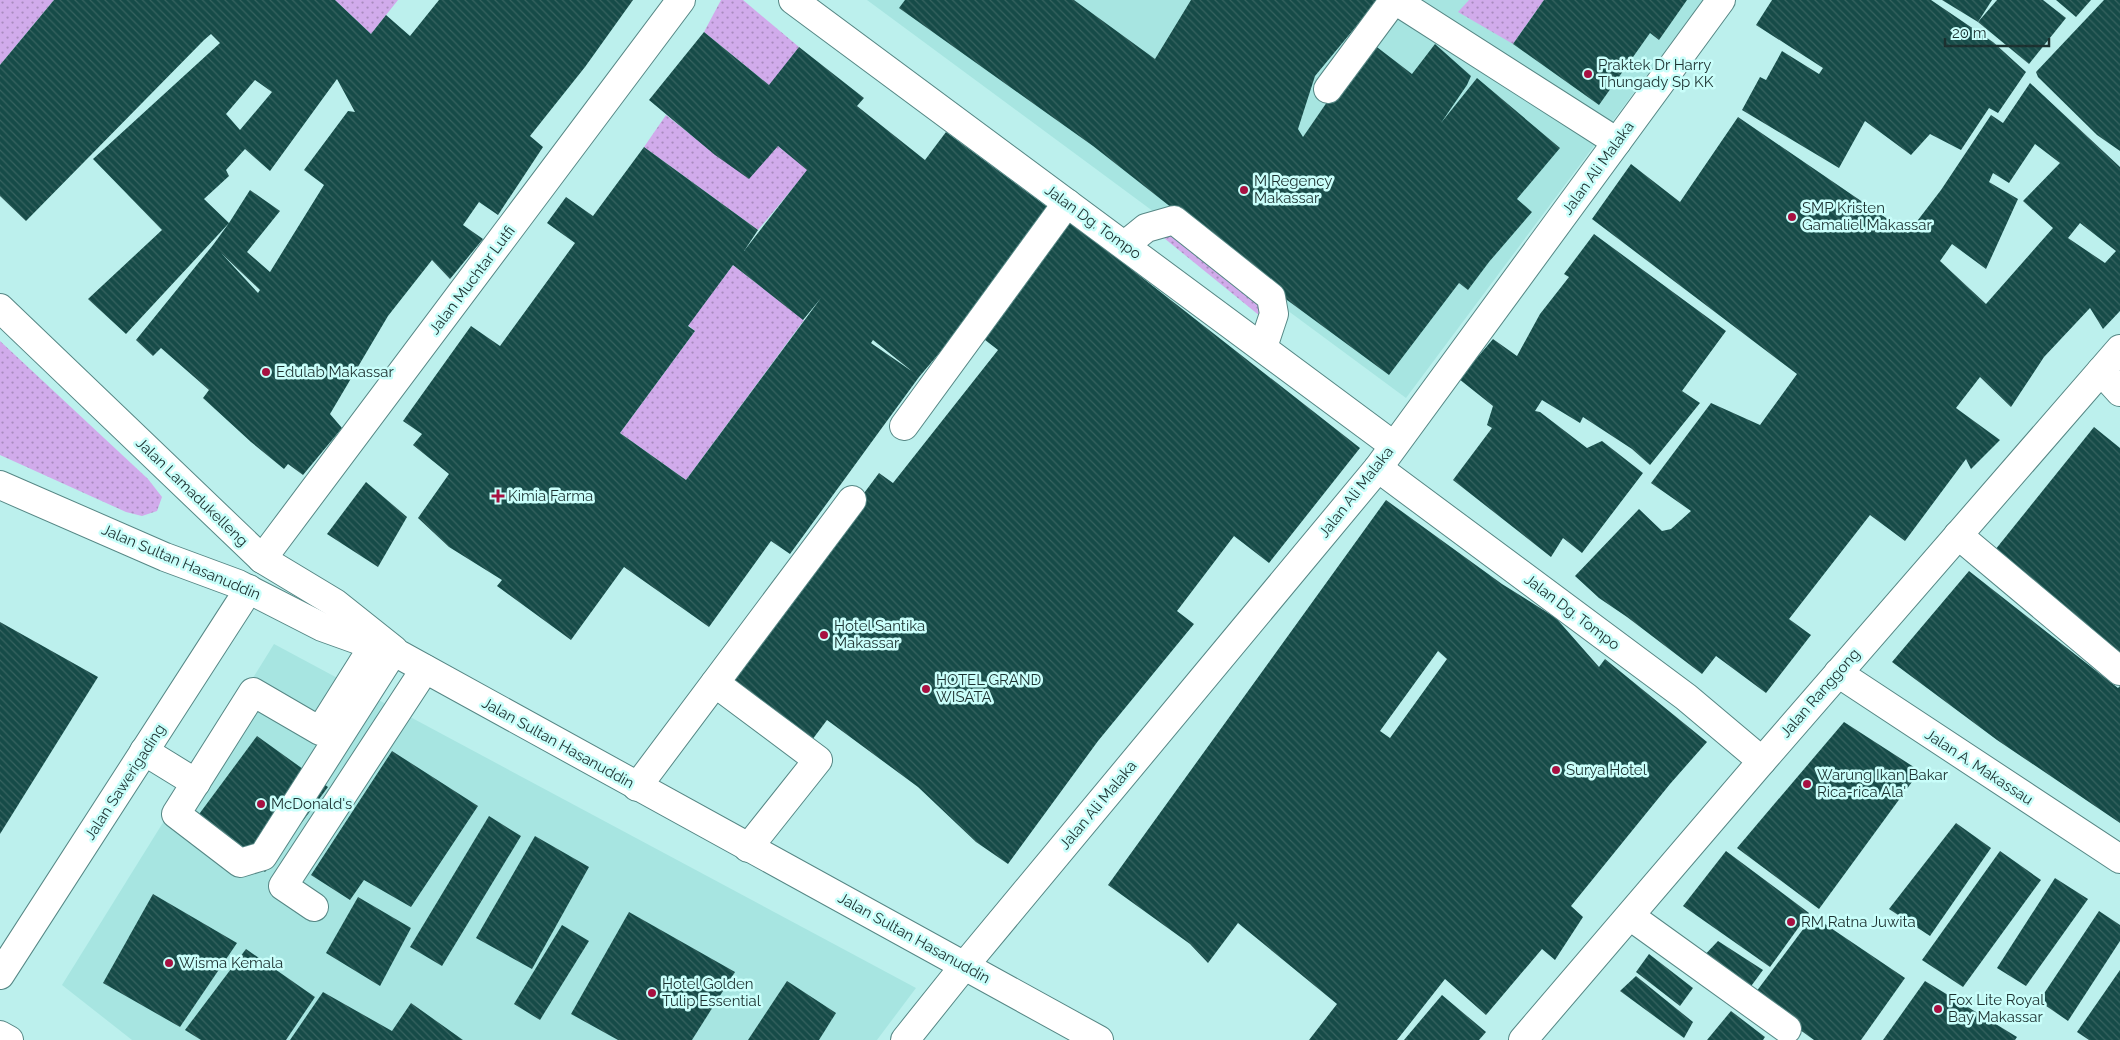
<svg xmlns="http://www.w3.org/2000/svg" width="2120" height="1040" font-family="Raleway,sans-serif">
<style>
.built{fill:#a7e5e1}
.grass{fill:url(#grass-dots)}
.building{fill:url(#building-back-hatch);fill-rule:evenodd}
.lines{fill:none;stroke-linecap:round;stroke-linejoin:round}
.minor-casing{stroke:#568785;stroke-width:30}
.major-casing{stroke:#568785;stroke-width:30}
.minor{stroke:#fff;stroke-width:28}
.major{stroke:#fff;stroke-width:28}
.poi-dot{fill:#a71041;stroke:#c9fefa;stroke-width:2}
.labels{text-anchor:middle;stroke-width:5;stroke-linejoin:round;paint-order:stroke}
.poi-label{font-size:15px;fill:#1c3130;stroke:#c9fefa;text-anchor:start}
.street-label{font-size:15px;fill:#1c3130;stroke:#c9fefa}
</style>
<defs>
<pattern id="grass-dots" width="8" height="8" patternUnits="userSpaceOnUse" patternTransform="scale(1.25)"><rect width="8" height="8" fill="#d1abeb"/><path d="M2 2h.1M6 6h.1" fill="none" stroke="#a98cbf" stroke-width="1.8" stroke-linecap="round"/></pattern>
<pattern id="building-back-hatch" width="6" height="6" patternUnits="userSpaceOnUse" patternTransform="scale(1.25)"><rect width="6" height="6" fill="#164b48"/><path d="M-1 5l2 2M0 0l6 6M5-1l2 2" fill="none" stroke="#376360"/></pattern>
</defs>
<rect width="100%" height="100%" fill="#bcf0ed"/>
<g class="built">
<path d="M867,0h836l-297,398z"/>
<path d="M274,644l642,344 -39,52h-745l-70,-55z"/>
</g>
<g class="grass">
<path d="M0,0h54l-54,65z"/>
<path d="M335,0h63l-27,34z"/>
<path d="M721,0h22l56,47 -29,39 -66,-54z"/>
<path d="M1469,0h75l-31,44 -55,-32z"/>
<path d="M666,115l49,39 63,-8 30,24 -50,60 -114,-83z"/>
<path d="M1168,228l96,81 -4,7 -96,-78z"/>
<path d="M733,265l71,55 -118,160 -66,-47 75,-102 -7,-6z"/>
<path d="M0,341l148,138 14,18 -5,14 -15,5 -16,-4 -126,-57z"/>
</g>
<g class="building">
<path d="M54,0h281l36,34 15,-19 24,21 29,-36h194l-48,67 -55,69 13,11 -45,68 -19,-13 -16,23 20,14 -33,40 -18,-19 -44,56 -58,98 12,14 -39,47 -15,-11 -4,5 -33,-27 -48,-44 6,-8 -48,-42 -8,8 -17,-16 77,-95 16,-22 21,-33 30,21 -33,41 23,20 54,-87 -20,-15 44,-59 7,1 -18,-33 -67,92 -25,-22 -19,21 3,6 -25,23 25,24 -103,111 -38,-35 74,-69 -69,-71 127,-116 -9,-9 -7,6 -178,181 -26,-25v-131zM255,80l17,12 -32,38 -14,-16zM221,253l39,37 -2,3z"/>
<path d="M905,0h169l81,59 36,-59h187l-63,76 -17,53 5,8 66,-96 43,33 23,-30 36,32 -4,9 -26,38 36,-45 83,70 -43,51 15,13 -43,50 -21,28 -9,-7 -70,92 -144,-106 -36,-32 -116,-91 -194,-138z"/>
<path d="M1544,0h143l-28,40 -9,-7 -51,72 -86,-61z"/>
<path d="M1772,0h159l62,42 33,30 -28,41 -9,-5 -28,42 -31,-16 -19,21 -46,-34 -26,47 -97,-58 18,-33 6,3 16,-29 37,23 4,-6 -67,-43z"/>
<path d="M1942,0h50l-14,22z"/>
<path d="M1997,0h46l23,18 -37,46 -51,-42z"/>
<path d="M2056,0h35l-15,17z"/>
<path d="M2104,0h16v151l-23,-16 -59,-58 -2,-5z"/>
<path d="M704,32l65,53 30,-38 65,51 -7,8 68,54 21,-28 104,77 -81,109 -50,59 -129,177 -19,-13 -62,86 -85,-60 -53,73 -74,-54 5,-6 -53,-33 -31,-29 31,-44 -36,-29 9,-11 -19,-13 68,-95 29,20 75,-103 -28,-20 19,-26 27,19 51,-69 114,83 -14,21 63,-81 -29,-24 -29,33 -34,-24 -66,-55zM733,265l70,55 18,-22 -135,182 -66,-47 75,-102 -7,-5zM873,340l40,32 -42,-29z"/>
<path d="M2030,83l90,84v144l-17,18 -13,-21 -46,49 -33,50 -31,-30 -24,31 44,32 -29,29 -5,-10 -61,82 -35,-26 -81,104 22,16 -45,58 -50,-37 -14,18 -75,-57 -28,-19 -24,-22 64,-67 23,22 9,-2 20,-18 -40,-28 60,-80 49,22 37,-51 -205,-155 39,-55 49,38 58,-85 170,116 33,-43 50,-75 12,8zM2035,144l25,19 -37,38 30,27 -67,76 -46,-43 12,-17 34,25 32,-70 -29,-17 4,-9 16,10zM2080,223l36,28 -11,12 -37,-25z"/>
<path d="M1066,218l294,230 -91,115 -35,-27 -57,75 17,13 -96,117 -90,123 -32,-22 -58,-55 -91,-67 -15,20 -85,-63 152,-204 14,10 105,-133 -22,-17z"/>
<path d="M1594,234l132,97 -44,60 18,12 -50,62 -18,-16 -49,-32 -3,6 -38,-23 -7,11 5,1 47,36 15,-7 41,32 -61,80 -19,-15 -12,19 -98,-77 39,-52 -5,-3 6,-19 -34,-27 34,-40 24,17 23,-42 29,-37 -5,-3z"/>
<path d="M2094,427l26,21v211l-129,-104z"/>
<path d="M366,482l41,35 -29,50 -51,-33z"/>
<path d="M1386,500l116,84 54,34 43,49 6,-8 102,83 -37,42 -99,122 12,11 -28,43 -13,-11 -56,66 -41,-36 -48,61h-88l28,-36 -99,-81 -30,40 -18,-19 -82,-59zM1438,651l9,8 -57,79 -10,-7z"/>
<path d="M1969,571l149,117 2,-2v137l-123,-83 -105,-78z"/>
<path d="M0,622l98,55 -98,157z"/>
<path d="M1844,722l76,49 -101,138 -82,-61z"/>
<path d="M257,736l71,51 -63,85 -71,-51z"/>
<path d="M392,751l86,55 -67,101 -47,-27 -14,20 -39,-25z"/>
<path d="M489,816l32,20 -79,130 -32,-19z"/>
<path d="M1956,823l35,25 -61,88 -41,-27z"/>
<path d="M535,836l54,31 -57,102 -56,-31z"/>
<path d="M1726,851l83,62 -39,54 -87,-61z"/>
<path d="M2000,851l41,29 -78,107 -41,-27z"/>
<path d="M2055,878l33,21 -62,87 -29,-18z"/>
<path d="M153,894l84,49 -57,84 -77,-44z"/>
<path d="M358,897l53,31 -31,58 -54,-33z"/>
<path d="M2099,911l21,14v16l-52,80 -29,-20z"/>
<path d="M629,912l106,60 -43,68h-74l-47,-26z"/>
<path d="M1813,916l92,62 -44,62h-47l-61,-44z"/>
<path d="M562,925l27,16 -49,79 -26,-16z"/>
<path d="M1718,941l45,29 -17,23 -47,-32z"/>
<path d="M246,949l69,48 -29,43h-85l-16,-10z"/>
<path d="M1649,954l44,34 -13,18 -44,-34z"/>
<path d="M2120,970v70h-31l-12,-8z"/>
<path d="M1636,976l57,46 -9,16 -64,-47z"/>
<path d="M787,981l49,32 -17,27h-71z"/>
<path d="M1925,981l92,56 -2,3h-132z"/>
<path d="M323,992l69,39 19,-28 52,37h-173z"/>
<path d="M1442,995l44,37 -7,8h-75z"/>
<path d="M1731,1011l34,26 -2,3h-56z"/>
</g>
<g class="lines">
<g class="minor-casing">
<g id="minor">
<path d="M793,0l600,445"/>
<path d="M1395,0l222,142"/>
<path d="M1328,89l66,-89"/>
<path d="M1125,245l21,-17 28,-8 97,77 3,17 -11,33"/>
<path d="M0,308l262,251 73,44 59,47"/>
<path d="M2101,371l19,21"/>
<path d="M904,426l163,-223"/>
<path d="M1378,468l308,229 76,64"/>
<path d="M1958,535l162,136"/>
<path d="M262,559l419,-559"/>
<path d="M374,645l-54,86 -67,-39 -77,122 64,49 23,-7 130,-204"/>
<path d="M1838,673l282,186"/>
<path d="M715,683l103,77 -70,88"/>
<path d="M144,751l52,32"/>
<path d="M637,787l215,-287"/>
<path d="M314,907l-31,-21 142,-217"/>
<path d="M1630,916l157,113"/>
<path d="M0,975l249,-386"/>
<path d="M0,1035l9,5"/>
<path d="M905,1040l60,-75 413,-497 343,-468"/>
<path d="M1523,1040l239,-279 358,-412"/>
</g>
</g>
<g class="major-casing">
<path id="major" d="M0,485l165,72 73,27 84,43 78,28 699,385"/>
</g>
<use href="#minor" class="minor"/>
<use href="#major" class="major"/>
</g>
<g class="poi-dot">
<circle cx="1588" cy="74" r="5"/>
<circle cx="1244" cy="190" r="5"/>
<circle cx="1792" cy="217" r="5"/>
<circle cx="266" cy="372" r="5"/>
<path d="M495.5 488.5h5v5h5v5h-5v5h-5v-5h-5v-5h5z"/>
<circle cx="824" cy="635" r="5"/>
<circle cx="926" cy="689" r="5"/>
<circle cx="1556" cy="770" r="5"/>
<circle cx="1807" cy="784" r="5"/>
<circle cx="261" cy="804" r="5"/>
<circle cx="1791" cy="922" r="5"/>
<circle cx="169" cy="963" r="5"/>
<circle cx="652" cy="993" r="5"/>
<circle cx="1938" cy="1009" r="5"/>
</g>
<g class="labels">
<g class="poi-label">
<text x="1598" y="70">Praktek Dr Harry<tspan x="1598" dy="17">Thungady Sp KK</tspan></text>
<text x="1254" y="186">M Regency<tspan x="1254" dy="17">Makassar</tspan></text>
<text x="1802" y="213">SMP Kristen<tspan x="1802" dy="17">Gamaliel Makassar</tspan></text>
<text x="276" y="377">Edulab Makassar</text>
<text x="508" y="501">Kimia Farma</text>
<text x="834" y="631">Hotel Santika<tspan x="834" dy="17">Makassar</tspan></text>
<text x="936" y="685">HOTEL GRAND<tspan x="936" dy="17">WISATA</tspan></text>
<text x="1566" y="775">Surya Hotel</text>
<text x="1817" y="780">Warung Ikan Bakar<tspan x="1817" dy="17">Rica-rica Ala'</tspan></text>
<text x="271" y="809">McDonald's</text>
<text x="1801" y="927">RM Ratna Juwita</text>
<text x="179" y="968">Wisma Kemala</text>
<text x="662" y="989">Hotel Golden<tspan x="662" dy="17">Tulip Essential</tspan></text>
<text x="1948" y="1005">Fox Lite Royal<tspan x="1948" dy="17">Bay Makassar</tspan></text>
</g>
<g class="street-label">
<text transform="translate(1598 168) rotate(-54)" y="5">Jalan Ali Malaka</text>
<text transform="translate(1093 222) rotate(36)" y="5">Jalan Dg. Tompo</text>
<text transform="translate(472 280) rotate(-53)" y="5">Jalan Muchtar Lutfi</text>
<text transform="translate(192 492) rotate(44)" y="5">Jalan Lamadukelleng</text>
<text transform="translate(1356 492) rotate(-52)" y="5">Jalan Ali Malaka</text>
<text transform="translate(181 562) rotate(23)" y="5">Jalan Sultan Hasanuddin</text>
<text transform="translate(1572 612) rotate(37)" y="5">Jalan Dg. Tompo</text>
<text transform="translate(1820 693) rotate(-49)" y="5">Jalan Ranggong</text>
<text transform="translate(558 743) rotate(29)" y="5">Jalan Sultan Hasanuddin</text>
<text transform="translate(1979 767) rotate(33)" y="5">Jalan A. Makassau</text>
<text transform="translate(125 782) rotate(-57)" y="5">Jalan Sawerigading</text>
<text transform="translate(1098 805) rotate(-50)" y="5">Jalan Ali Malaka</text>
<text transform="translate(914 938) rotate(29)" y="5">Jalan Sultan Hasanuddin</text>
</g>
</g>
<path d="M1945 38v8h104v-8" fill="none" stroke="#1c3130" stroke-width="2.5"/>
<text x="1952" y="38" font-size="15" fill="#1c3130" stroke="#c9fefa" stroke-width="4" paint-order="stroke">20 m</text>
</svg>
